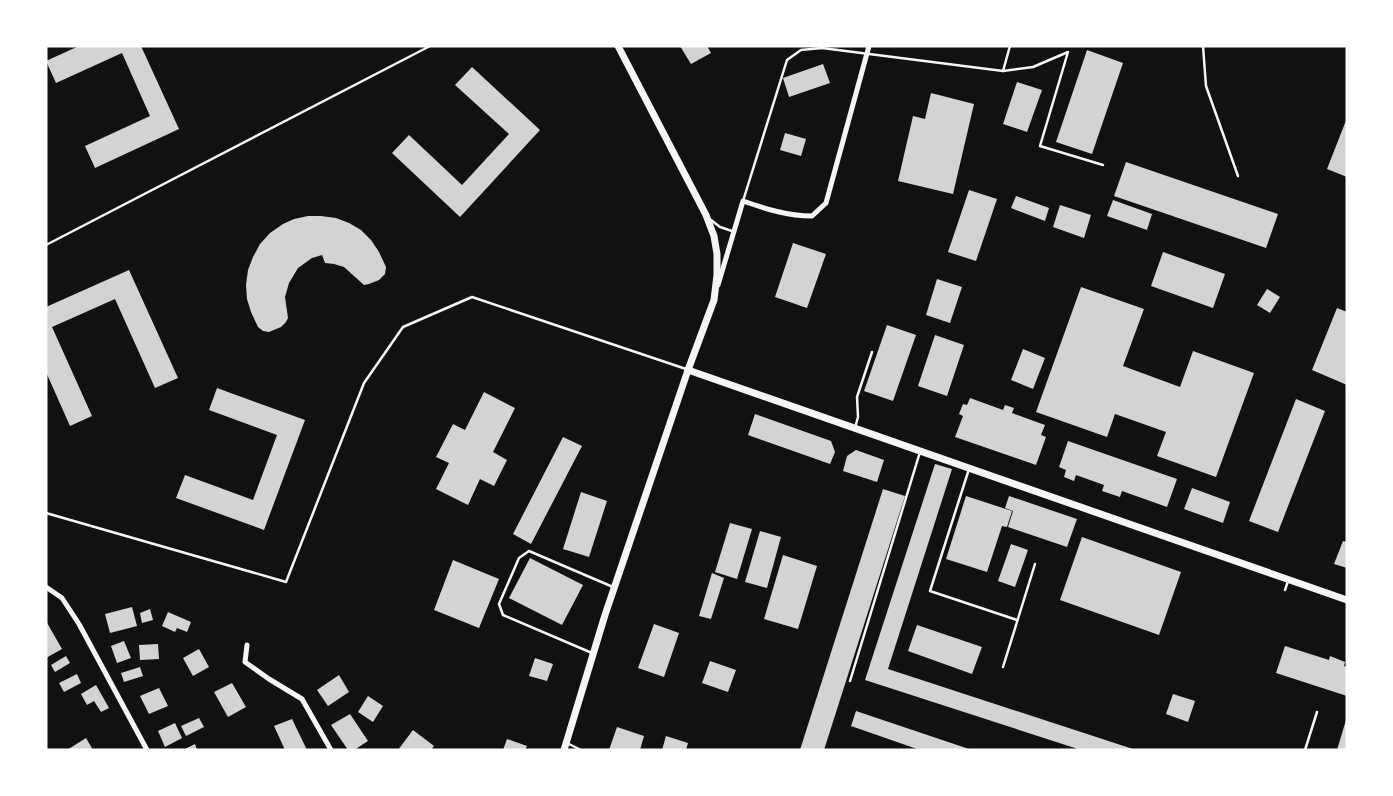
<svg xmlns="http://www.w3.org/2000/svg" width="1393" height="796" font-family="'Nunito Sans',sans-serif">
<style>
.building{fill:#d3d3d3}
.lines{fill:none;stroke-linecap:round;stroke-linejoin:round}
.service{stroke:#f5f5f5;stroke-width:2.5}
.minor{stroke:#f5f5f5;stroke-width:5}
.secondary{stroke:#f5f5f5;stroke-width:7}
</style>
<rect width="100%" height="100%" fill="#111"/>
<g class="building">
<path d="M79,46h62l38,83 -84,39 -10,-22 65,-30 -28,-63 -66,30 -10,-22z"/>
<path d="M680,46h27l4,7 -20,11z"/>
<path d="M1087,50l36,13 -31,91 -36,-12z"/>
<path d="M823,64l7,19 -41,14 -6,-19z"/>
<path d="M472,67l68,63 -80,87 -68,-64 17,-18 53,50 47,-51 -54,-49z"/>
<path d="M1017,82l25,8 -15,42 -24,-8z"/>
<path d="M931,93l43,11 -21,90 -55,-13 15,-65 12,3z"/>
<path d="M1347,118v59l-20,-8z"/>
<path d="M785,133l21,6 -5,17 -21,-6z"/>
<path d="M1126,162l152,52 -12,34 -152,-52z"/>
<path d="M969,190l28,9 -21,62 -28,-9z"/>
<path d="M1016,196l33,12 -4,13 -34,-13z"/>
<path d="M1113,200l39,14 -5,16 -40,-14z"/>
<path d="M1060,205l31,10 -7,23 -31,-11z"/>
<path d="M308,216h13l15,2 13,5 12,7 10,10 8,12 7,15 -1,7 -6,6 -10,4 -5,1 -20,-18 -10,-3 -9,-1 -3,-8 -10,3 -14,10 -9,15 -4,14 3,21 -2,4 -5,5 -12,5 -6,-1 -5,-4 -7,-15 -4,-13 -1,-14 2,-15 5,-13 7,-13 10,-11 13,-9 11,-5z"/>
<path d="M793,243l33,11 -19,54 -32,-11z"/>
<path d="M1163,252l62,22 -12,34 -62,-22z"/>
<path d="M129,270l49,108 -23,10 -40,-89 -63,28 40,89 -22,10 -24,-54v-65z"/>
<path d="M937,279l25,8 -12,36 -24,-8z"/>
<path d="M1081,287l63,22 -21,57 57,21 13,-36 61,22 -38,104 -59,-21 9,-24 -51,-18 -8,23 -71,-25z"/>
<path d="M1267,289l13,8 -10,16 -13,-8z"/>
<path d="M1337,308l10,4v73l-35,-15z"/>
<path d="M887,325l29,10 -23,66 -29,-10z"/>
<path d="M935,335l29,10 -17,51 -29,-10z"/>
<path d="M1023,349l22,9 -12,31 -22,-9z"/>
<path d="M217,388l88,32 -41,110 -88,-32 9,-23 68,25 24,-65 -68,-25z"/>
<path d="M484,392l31,16 -22,44 14,8 -13,26 -14,-7 -12,26 -32,-16 13,-26 -13,-6 17,-33 12,6z"/>
<path d="M970,398l33,12 2,-5 9,3 -2,5 33,12 -4,10 5,2 -10,28 -81,-28 8,-21 -4,-2 4,-10 4,1z"/>
<path d="M1296,399l29,12 -47,121 -29,-11z"/>
<path d="M755,414l76,27 4,11 -5,12 -82,-29z"/>
<path d="M563,437l19,9 -51,98 -18,-10z"/>
<path d="M1068,441l109,38 -10,28 -45,-16 -2,6 -18,-6 2,-6 -28,-10 -2,6 -10,-4 2,-7 -7,-3z"/>
<path d="M856,450l28,10 -7,22 -34,-11 4,-15z"/>
<path d="M935,464l17,5 -64,200 248,81h-55l-216,-70z"/>
<path d="M1192,488l38,14 -7,21 -39,-14z"/>
<path d="M883,489l22,7 -81,254h-24z"/>
<path d="M581,492l26,9 -18,56 -26,-8z"/>
<path d="M966,496l46,15 -5,16 -5,-1 -15,46 -41,-13z"/>
<path d="M1009,496l68,23 -10,28 -59,-20 5,-16 -8,-3z"/>
<path d="M730,523l22,6 -15,50 -22,-7z"/>
<path d="M760,531l21,6 -14,51 -22,-6z"/>
<path d="M1082,537l99,35 -22,63 -99,-35z"/>
<path d="M1343,541l4,1v26l-13,-4z"/>
<path d="M1011,544l17,6 -13,37 -17,-6z"/>
<path d="M783,555l34,11 -19,63 -34,-10z"/>
<path d="M530,558l53,27 -21,40 -53,-27z"/>
<path d="M453,560l46,19 -20,49 -45,-18z"/>
<path d="M712,573l12,5 -13,41 -12,-3z"/>
<path d="M132,607l5,19 -27,7 -5,-19z"/>
<path d="M150,609l3,11 -11,3 -2,-10z"/>
<path d="M168,612l23,10 -4,10 -10,-4 -2,4 -13,-6z"/>
<path d="M46,621l16,28 -16,9z"/>
<path d="M654,624l25,9 -15,44 -26,-9z"/>
<path d="M917,625l65,22 -10,27 -64,-23z"/>
<path d="M124,641l7,17 -14,5 -6,-17z"/>
<path d="M158,644l1,15 -19,1 -1,-15z"/>
<path d="M1285,646l44,14 1,-4 15,6 -1,4 3,1v29l-71,-23z"/>
<path d="M199,649l10,18 -16,9 -10,-18z"/>
<path d="M66,656l4,7 -15,9 -4,-7z"/>
<path d="M535,658l18,6 -6,17 -18,-5z"/>
<path d="M710,661l26,9 -8,22 -26,-9z"/>
<path d="M140,667l3,9 -19,6 -3,-9z"/>
<path d="M77,674l4,9 -17,9 -5,-9z"/>
<path d="M339,675l10,17 -21,14 -11,-16z"/>
<path d="M232,683l14,24 -18,10 -14,-25z"/>
<path d="M96,685l13,23 -8,4 -7,-11 -7,4 -6,-11z"/>
<path d="M159,688l9,18 -19,8 -9,-18z"/>
<path d="M1173,694l22,7 -7,21 -22,-8z"/>
<path d="M368,696l15,10 -10,16 -15,-10z"/>
<path d="M856,711l113,38v1h-49l-69,-24z"/>
<path d="M350,714l18,27 -14,9h-6l-17,-25z"/>
<path d="M199,718l5,9 -18,9 -5,-10z"/>
<path d="M292,719l15,31h-22l-11,-24z"/>
<path d="M1346,720l1,30h-10z"/>
<path d="M175,723l7,15 -17,9 -7,-16z"/>
<path d="M617,727l27,9 -4,14h-31z"/>
<path d="M413,730l21,16 -3,4h-33z"/>
<path d="M666,736l22,7 -2,7h-24z"/>
<path d="M86,738l7,12h-26z"/>
<path d="M507,739l20,7 -2,4h-22z"/>
<path d="M195,744l2,6h-14z"/>
</g>
<g class="lines">
<g class="service">
<path d="M1203,46l3,40 32,90"/>
<path d="M1003,71l30,-4 35,-15 -28,94 63,19"/>
<path d="M743,201l44,-141 14,-10 21,-2 181,23 7,-25"/>
<path d="M711,220l9,7 15,5"/>
<path d="M46,245l384,-199"/>
<path d="M855,428l3,-11 -1,-20 15,-45"/>
<path d="M969,469l-39,122 87,29"/>
<path d="M46,513l240,69 78,-199 39,-56 69,-30 214,72"/>
<path d="M1285,590l3,-9"/>
<path d="M592,653l-89,-38 -4,-11 20,-46 10,-7 84,36"/>
<path d="M1003,667l32,-103"/>
<path d="M850,681l70,-229"/>
<path d="M567,743l14,7"/>
<path d="M1305,750l12,-38"/>
</g>
<g class="minor">
<path d="M718,285l25,-84c23,8 45,15 69,15l14,-13 43,-157"/>
<path d="M46,587l16,11 17,26 68,126"/>
<path d="M247,645l-2,17 24,17 33,20 29,51"/>
</g>
<g class="secondary">
<path d="M688,370l659,230"/>
<path d="M564,750l41,-135 83,-245 26,-70 3,-25v-21l-3,-18 -8,-21 -88,-169"/>
</g>
</g>
<rect width="1393" height="796" fill="none" stroke="#ffffff" stroke-width="95"/>
</svg>
